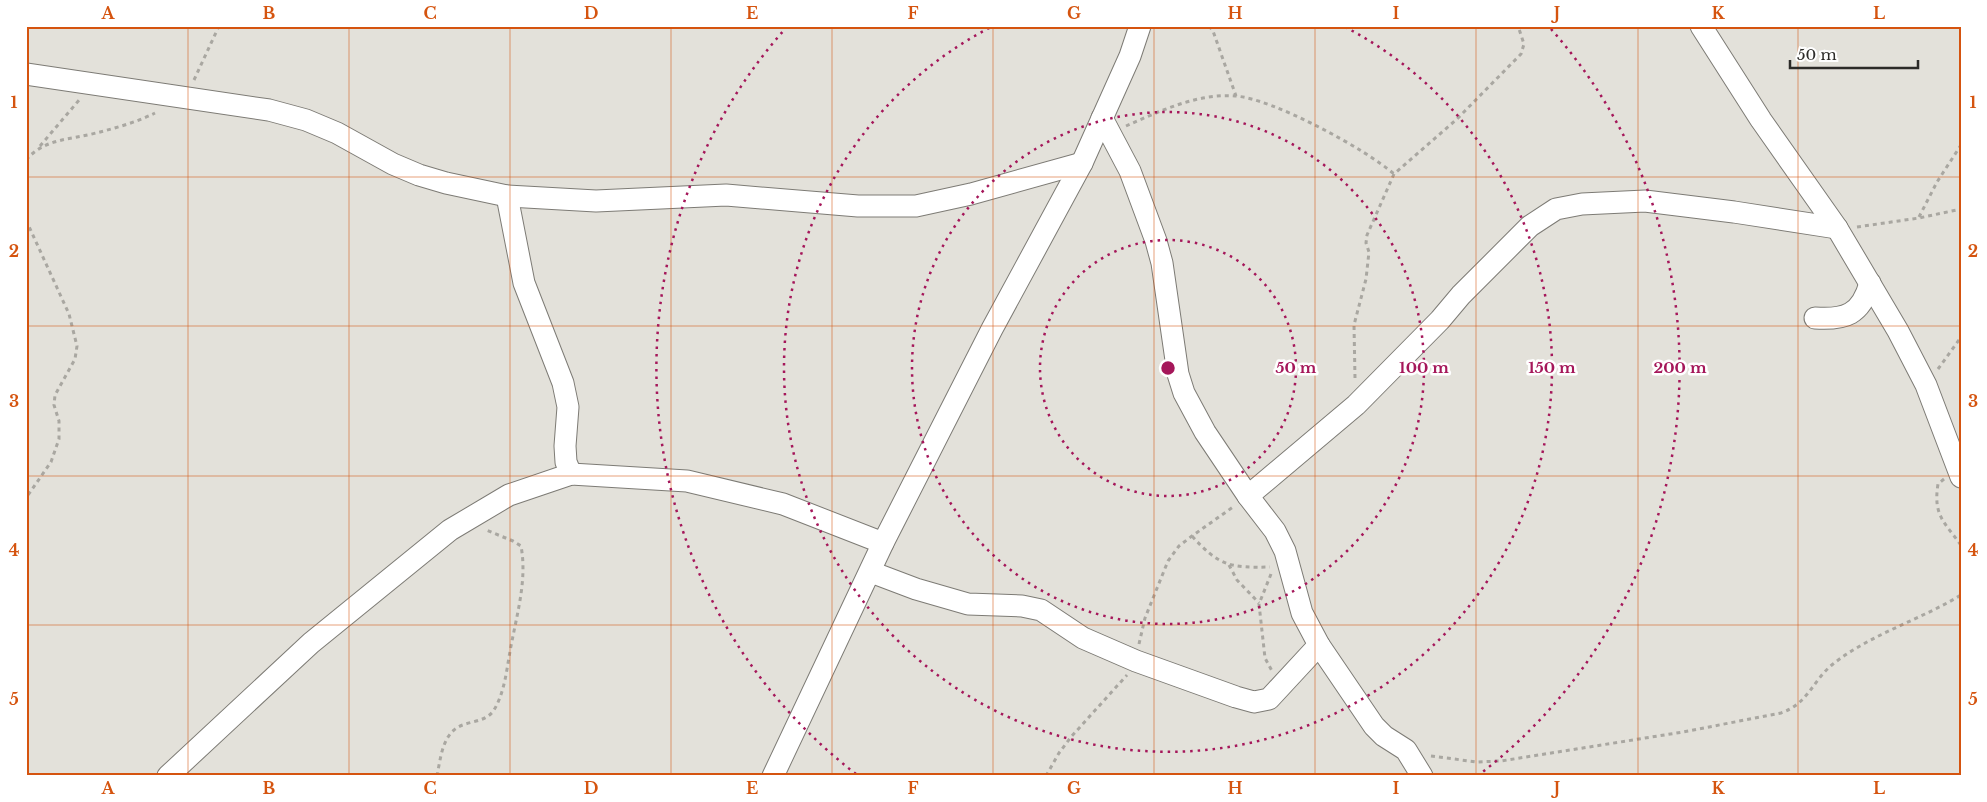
<svg xmlns="http://www.w3.org/2000/svg" width="1987" height="802" font-family="'Libre Baskerville',serif">
<style>
.lines{fill:none;stroke-linecap:round;stroke-linejoin:round}
.minor-casing{stroke:#7d7b75;stroke-width:23}
.path{stroke:#a9a7a1;stroke-width:3;stroke-dasharray:4 4;stroke-linecap:butt}
.minor{stroke:#fff;stroke-width:21}
.grid{fill:none;stroke:#d5540f;stroke-width:1;stroke-opacity:0.55}
.ring{fill:none;stroke:#a5175a;stroke-width:2.5;stroke-dasharray:2.5 5}
.centre{fill:#a5175a;stroke:#fff;stroke-width:2.5}
.ring-label{font-size:15px;text-anchor:middle;font-weight:bold;fill:#a5175a;stroke:#fff;stroke-width:5;stroke-linejoin:round;paint-order:stroke}
.neatline{fill:none;stroke:#d5540f;stroke-width:2}
.grid-label{font-size:16px;text-anchor:middle;font-weight:bold;fill:#d5540f}
</style>
<rect width="100%" height="100%" fill="#e3e1da"/>
<g class="lines">
<g class="minor-casing">
<g id="minor">
<path d="M1701,26l60,94 76,108 61,103 28,54 35,92"/>
<path d="M26,74l243,36 37,10 31,13 56,31 26,11 27,8 61,13 89,5 130,-6 132,11h58l55,-12 111,-31"/>
<path d="M1102,118l28,53 26,70 6,22 16,111 6,19 21,39 43,64 27,35 10,20 17,62 17,32 55,81 10,10 22,14 16,26"/>
<path d="M507,196l17,87 39,100 5,24 -3,39 1,16 5,12"/>
<path d="M1815,318c30,2 46,-3 55,-35"/>
<path d="M1248,496l108,-91 84,-85 21,-25 69,-69 26,-17 26,-5 63,-3 89,11 103,16"/>
<path d="M871,572l45,17 52,15 54,2 19,4 42,28 53,23 100,36 18,5 15,-3 50,-54"/>
<path d="M168,776l143,-133 139,-113 59,-35 62,-21 116,7 96,23 100,39"/>
<path d="M773,776l110,-233 109,-214 90,-166 48,-107 10,-30"/>
</g>
</g>
<g class="path">
<path d="M1209,26l4,5 23,65"/>
<path d="M194,80l25,-54"/>
<path d="M1126,126c34,-15 72,-33 109,-30 37,2 132,54 159,78"/>
<path d="M40,146l40,-47"/>
<path d="M26,160c19,-22 44,-20 70,-27 20,-5 41,-11 59,-20"/>
<path d="M1919,217l18,-35 24,-37"/>
<path d="M26,220l43,94 8,32 -2,13 -20,36 -1,10 5,16v18l-8,23 -25,36"/>
<path d="M1857,227l62,-9 42,-9"/>
<path d="M1938,369l23,-32"/>
<path d="M1355,378l-1,-53 12,-46 3,-27 -3,-9 1,-8 27,-61 63,-55 64,-65 3,-10 -6,-18"/>
<path d="M1944,479l-6,5c-5,31 6,38 23,61"/>
<path d="M1192,536c27,30 38,32 78,31"/>
<path d="M1229,565l8,15 22,23"/>
<path d="M1271,574l-12,30 6,54 7,13"/>
<path d="M1139,644l6,-26 23,-57 11,-15 13,-10 41,-29"/>
<path d="M1431,756l46,6 24,-1 182,-29 98,-19c28,-10 31,-32 52,-49 38,-30 87,-44 128,-69"/>
<path d="M437,776c3,-15 5,-36 17,-46 11,-10 31,-6 40,-20 12,-20 13,-46 18,-69 6,-31 15,-63 9,-95l-8,-5 -27,-11"/>
<path d="M1046,776l13,-23 12,-16 56,-62"/>
</g>
<use href="#minor" class="minor"/>
</g>
<path class="grid" d="M188,26v750M349,26v750M510,26v750M671,26v750M832,26v750M993,26v750M1154,26v750M1315,26v750M1476,26v750M1638,26v750M1798,26v750M26,177h1935M26,326h1935M26,476h1935M26,625h1935"/>
<g class="ring">
<circle cx="1168" cy="368" r="128"/>
<circle cx="1168" cy="368" r="256"/>
<path d="M1345 27A384 384 0 1 1 991 27"/>
<path d="M856 774A512 512 0 0 1 785 29M1551 29A512 512 0 0 1 1480 774"/>
</g>
<circle cx="1168" cy="368" r="8" class="centre"/>
<g class="ring-label">
<text x="1296" y="373">50 m</text>
<text x="1424" y="373">100 m</text>
<text x="1552" y="373">150 m</text>
<text x="1680" y="373">200 m</text>
</g>
<rect width="1987" height="802" fill="none" stroke="#ffffff" stroke-width="55"/>
<path d="M1790 60v8h128v-8" fill="none" stroke="#2c2b28" stroke-width="2.5"/>
<text x="1797" y="60" font-size="15" fill="#2c2b28" stroke="#ffffff" stroke-width="4" paint-order="stroke">50 m</text>
<rect x="28" y="28" width="1932" height="746" class="neatline"/>
<g class="grid-label">
<text x="108" y="19">A</text>
<text x="269" y="19">B</text>
<text x="430" y="19">C</text>
<text x="591" y="19">D</text>
<text x="752" y="19">E</text>
<text x="913" y="19">F</text>
<text x="1074" y="19">G</text>
<text x="1235" y="19">H</text>
<text x="1396" y="19">I</text>
<text x="1557" y="19">J</text>
<text x="1718" y="19">K</text>
<text x="1879" y="19">L</text>
<text x="14" y="108">1</text>
<text x="1973" y="108">1</text>
<text x="14" y="257">2</text>
<text x="1973" y="257">2</text>
<text x="14" y="407">3</text>
<text x="1973" y="407">3</text>
<text x="14" y="556">4</text>
<text x="1973" y="556">4</text>
<text x="14" y="705">5</text>
<text x="1973" y="705">5</text>
<text x="108" y="794">A</text>
<text x="269" y="794">B</text>
<text x="430" y="794">C</text>
<text x="591" y="794">D</text>
<text x="752" y="794">E</text>
<text x="913" y="794">F</text>
<text x="1074" y="794">G</text>
<text x="1235" y="794">H</text>
<text x="1396" y="794">I</text>
<text x="1557" y="794">J</text>
<text x="1718" y="794">K</text>
<text x="1879" y="794">L</text>
</g>
</svg>
